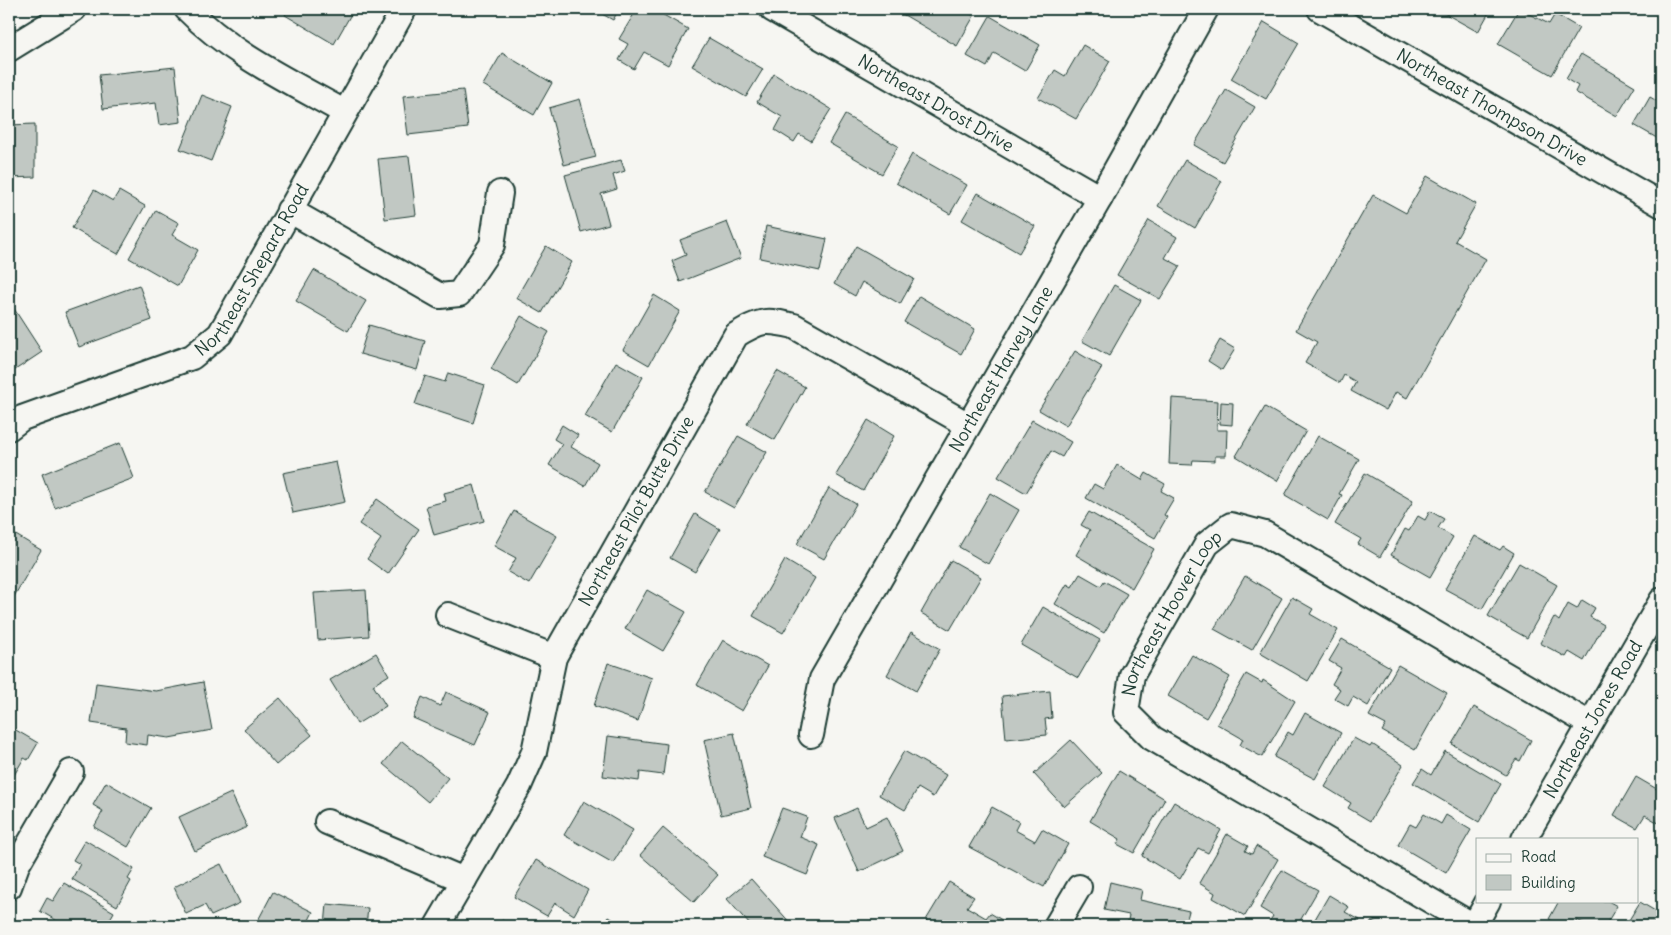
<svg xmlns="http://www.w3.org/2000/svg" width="1671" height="935" font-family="Delius,sans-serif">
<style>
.building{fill:#c1c8c3;stroke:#1f3d34}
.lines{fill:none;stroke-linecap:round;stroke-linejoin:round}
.minor-casing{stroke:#1f3d34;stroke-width:28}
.minor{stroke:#f6f6f2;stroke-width:24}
.labels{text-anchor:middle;stroke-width:4;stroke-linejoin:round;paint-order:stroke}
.street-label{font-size:18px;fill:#1f3d34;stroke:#f6f6f2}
</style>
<rect width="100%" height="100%" fill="#f6f6f2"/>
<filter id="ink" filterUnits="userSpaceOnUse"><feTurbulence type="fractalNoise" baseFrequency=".02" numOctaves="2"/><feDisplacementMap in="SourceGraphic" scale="10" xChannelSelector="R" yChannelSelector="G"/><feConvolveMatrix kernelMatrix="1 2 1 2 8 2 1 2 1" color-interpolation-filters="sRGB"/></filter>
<g filter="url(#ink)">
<g class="building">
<path d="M288,9h66l-20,35 -49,-29z"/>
<path d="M593,9h26l-6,11z"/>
<path d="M637,9h16l35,20 -20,36 -24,-13 -10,17 -15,-9 9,-16 -9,-5z"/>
<path d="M901,9h60l13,7 -17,30 -58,-34z"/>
<path d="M1437,9h54l-13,23z"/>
<path d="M1519,9l30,15 6,-10 24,14 -27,47 -54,-31z"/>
<path d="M990,16l50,29 -15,26 -31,-18 -7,14 -20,-11z"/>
<path d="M1264,22l35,21 -33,56 -35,-20z"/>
<path d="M709,38l54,31 -17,28 -54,-31z"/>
<path d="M1083,45l27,16 -34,58 -38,-21 17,-28 10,6z"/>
<path d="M502,53l50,30 -18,32 -51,-30z"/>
<path d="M1581,54l54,32 -18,30 -42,-24 3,-6 -12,-7z"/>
<path d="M175,67l6,55 -22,3 -3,-22 -53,6 -4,-34z"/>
<path d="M774,74l57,35 -20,32 -12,-7 -5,8 -19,-12 7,-13 -25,-15z"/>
<path d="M463,90l5,38 -60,7 -5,-39z"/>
<path d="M1226,90l29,17 -32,55 -29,-17z"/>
<path d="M202,95l30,12 -21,54 -31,-12z"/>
<path d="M1650,97l12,7v37l-28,-16z"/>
<path d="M580,99l16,58 -32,8 -15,-57z"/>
<path d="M845,115l53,31 -16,28 -53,-31z"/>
<path d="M35,124v53l-26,1v-53z"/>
<path d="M912,154l55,31 -17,29 -54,-31z"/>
<path d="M409,156l7,59 -31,4 -7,-60z"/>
<path d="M621,160l4,11 -12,4 4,14 -16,5 8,30 -28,8 -16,-57z"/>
<path d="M1185,160l37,21 -27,47 -37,-22z"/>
<path d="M1427,176l49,28 -21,37 31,18 -79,139 -11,-6 -10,18 -35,-19 5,-9 -12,-7 -4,8 -35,-20 12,-21 -21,-12 77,-135 33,18z"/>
<path d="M94,190l19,11 6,-10 26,15 -27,48 -46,-26z"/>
<path d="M978,193l57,33 -16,27 -57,-33z"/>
<path d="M156,210l23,13 -7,12 26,15 -20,36 -49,-28z"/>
<path d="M1149,220l28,17 -12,21 15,8 -20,33 -43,-24z"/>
<path d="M727,222l14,36 -61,24 -8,-21 14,-6 -6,-15z"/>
<path d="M766,226l61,13 -7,32 -60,-13z"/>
<path d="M546,246l26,16 -30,51 -26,-15z"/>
<path d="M856,246l58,33 -14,25 -38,-22 -7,14 -21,-12z"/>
<path d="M314,270l52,31 -18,30 -52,-30z"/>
<path d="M139,285l13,35 -73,27 -14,-35z"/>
<path d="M1114,285l27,15 -32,56 -27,-15z"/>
<path d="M654,295l26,16 -31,54 -26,-15z"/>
<path d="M919,296l56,33 -14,25 -57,-32z"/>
<path d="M9,301l33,51 -33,22z"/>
<path d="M521,316l28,16 -31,53 -27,-16z"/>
<path d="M369,325l56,16 -8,29 -57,-16z"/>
<path d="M1220,340l15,9 -13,21 -14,-9z"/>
<path d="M1075,351l27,16 -36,59 -27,-16z"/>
<path d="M616,362l27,15 -31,55 -27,-16z"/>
<path d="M777,371l28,16 -30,53 -28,-16z"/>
<path d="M448,373l37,12 -12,38 -58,-19 10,-28 20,6z"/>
<path d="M1172,398l46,3 -1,29h10l-1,26h-11v5l-22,-1 -1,5 -23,-1z"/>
<path d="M1221,402l12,1 -1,22 -12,-1z"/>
<path d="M1265,407l41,24 -29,50 -41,-25z"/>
<path d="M868,420l26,16 -31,55 -27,-16z"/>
<path d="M1032,420l39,22 -9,15 -11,-6 -25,42 -28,-16z"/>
<path d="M562,425l16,10 -7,12 27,16 -13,23 -36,-21 13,-21 -8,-5z"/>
<path d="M738,436l29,16 -33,56 -29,-16z"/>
<path d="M1318,436l41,23 -20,35 3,1 -14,25 -43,-25z"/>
<path d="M120,443l14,35 -79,30 -13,-34z"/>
<path d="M336,462l9,40 -52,11 -10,-40z"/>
<path d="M1117,465l25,15 4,-7 19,11 -4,7 13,7 -10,17 3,2 -12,21 -69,-40 8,-14 9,5z"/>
<path d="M1365,473l48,28 -33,56 -22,-13 3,-5 -26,-15z"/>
<path d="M474,485l10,36 -50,14 -8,-29 20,-5 -2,-8z"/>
<path d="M829,488l27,16 -32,55 -27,-15z"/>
<path d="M990,493l29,17 -31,54 -29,-17z"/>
<path d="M377,499l42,30 -31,45 -21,-15 14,-20 -22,-15z"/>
<path d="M514,511l43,25 -28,48 -21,-12 8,-14 -22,-12z"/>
<path d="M1430,511l14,8 -6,9 15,9 -23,40 -39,-22 14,-26 4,2 9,-15 7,4z"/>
<path d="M1089,512l65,37 -22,39 -56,-33 14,-25 -9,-5z"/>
<path d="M695,514l25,15 -25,43 -25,-14z"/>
<path d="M9,531l32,19 -29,50 -3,-2z"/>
<path d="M1475,536l25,14 3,-4 11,7 -32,56 -37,-20z"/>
<path d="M785,560l30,18 -32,55 -30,-17z"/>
<path d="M951,560l30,17 -31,53 -29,-17z"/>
<path d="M1519,563l38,22 -30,53 -39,-22z"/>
<path d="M1080,574l21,12 3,-5 23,13 -23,39 -49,-29 12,-20 5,3z"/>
<path d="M1245,576l37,22 -30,52 -38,-21z"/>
<path d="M366,590l3,46 -51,4 -4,-47z"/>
<path d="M647,590l39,22 -23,39 -38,-22z"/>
<path d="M1292,597l21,12 -3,5 28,16 -30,51 -48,-28z"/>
<path d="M1582,600l13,8 -5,9 14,8 -20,36 -15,-9 -3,5 -26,-14 14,-26 5,4 9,-17 9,5z"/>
<path d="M1043,607l57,33 -22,38 -57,-33z"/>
<path d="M911,632l29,17 -24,42 -29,-16z"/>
<path d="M1342,639l48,28 -22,39 -15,-9 -5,9 -14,-8 6,-9 -8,-5 9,-16 -12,-7z"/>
<path d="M723,640l45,26 -26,45 -45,-26z"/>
<path d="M376,653l13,22 -16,10 13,21 -29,18 -27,-44z"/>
<path d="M1192,655l38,22 -24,41 -38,-22z"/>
<path d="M608,663l44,15 -14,43 -44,-15z"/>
<path d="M1398,665l49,28 -32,57 -33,-19 4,-6 -17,-9z"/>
<path d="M1246,674l16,9 1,-3 32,21 -33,56 -22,-12 3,-6 -26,-15z"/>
<path d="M203,682l9,48 -43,8 -21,-3 -1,10 -22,-3 1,-14 -35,-5 5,-40 60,8z"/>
<path d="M1050,691l2,27 -7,1 2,16 -41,4 -4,-43z"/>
<path d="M446,692l44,20 -15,33 -62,-27 9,-21 18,9z"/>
<path d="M280,698l32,37 -36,30 -32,-36z"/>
<path d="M1474,707l57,33 -11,21 -4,-2 -10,16 -54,-31z"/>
<path d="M1305,713l36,20 -26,46 -41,-22 14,-25 5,3z"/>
<path d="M9,726l29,17 -10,17 -4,-2 -14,24z"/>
<path d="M734,733l17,75 -30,7 -17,-75z"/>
<path d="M608,736l59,8 -4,31 -23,-3 -1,9 -36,-5z"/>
<path d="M1354,738l16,9 2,-3 31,21 -33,56 -22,-13 3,-5 -26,-16z"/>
<path d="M1071,740l31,33 -38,34 -30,-33z"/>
<path d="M402,741l46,37 -20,24 -45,-38z"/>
<path d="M904,751l42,24 -13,22 -15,-9 -13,22 -26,-15z"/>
<path d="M1445,751l56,33 -22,38 -66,-39 9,-14 9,6z"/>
<path d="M1119,771l46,28 -31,54 -17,-9 3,-5 -30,-18z"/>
<path d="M1636,777l26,15v33l-17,-10 -8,13 -23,-13z"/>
<path d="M106,782l45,26 -23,39 -34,-20 9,-16 -10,-6z"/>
<path d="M231,793l16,34 -52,24 -16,-34z"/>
<path d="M584,801l49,29 -20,33 -49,-28z"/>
<path d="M1174,802l47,28 -13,23 -10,-5 -18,31 -38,-23z"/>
<path d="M992,807l27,15 -4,8 20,11 7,-12 26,15 -24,43 -75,-40z"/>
<path d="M782,808l25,9 -7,20 19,8 -12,30 -45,-18z"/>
<path d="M857,808l9,19 21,-10 16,34 -44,21 -24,-54z"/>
<path d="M1424,814l17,10 5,-9 25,15 -25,43 -48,-28 12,-21 6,3z"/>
<path d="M663,828l55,47 -24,27 -54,-47z"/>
<path d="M1227,834l21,12 -3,5 7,3 4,-8 22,13 -33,57 -32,-18 2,-5 -16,-10z"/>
<path d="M85,840l49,29 -6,10 3,2 -14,25 -45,-27 8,-15 -7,-4z"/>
<path d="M536,860l52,30 -14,25 -19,-12 -8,13 -33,-19z"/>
<path d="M221,864l19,39 -29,13 -6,-11 -19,9 -12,-27z"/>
<path d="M1282,870l36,20 -21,36 -10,-2 -2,2h-15l-3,-1 6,-9 -13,-8z"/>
<path d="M751,879l42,47h-42l-24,-27z"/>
<path d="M949,882l25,15 -7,10 19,11 4,-5 22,13h-76l-10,-6z"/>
<path d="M1110,882l32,8 -2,10 49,11 -4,15h-58l2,-11 -25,-5z"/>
<path d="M64,883l50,29 -8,14h-40l-26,-15 7,-13 6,3z"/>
<path d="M273,892l40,20 -7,14h-51z"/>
<path d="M1329,895l20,12 -4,5 15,8 -4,6h-45z"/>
<path d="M1559,901h49l9,5 -12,20h-16l-12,-6 -3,6h-12l-13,-7z"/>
<path d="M1640,902l22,13v11l-36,-1z"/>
<path d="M327,904l41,4 -2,18h-41z"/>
<path d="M609,917l15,9h-20z"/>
<path d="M502,920l11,6h-15z"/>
<path d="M1372,921l9,5h-12z"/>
</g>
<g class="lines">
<g class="minor-casing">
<g id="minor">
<path d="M187,9c44,45 102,72 157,103"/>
<path id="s1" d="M772,9l328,189"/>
<path id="s2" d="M1320,9l342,196"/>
<path d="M9,49l65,-40"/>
<path d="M289,210l151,86 19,-2 33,-49 8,-52"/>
<path id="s3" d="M9,428l13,-10 170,-61 28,-23 184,-325"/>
<path d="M448,615l106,42"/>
<path id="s4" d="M811,735l11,-56 278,-481 106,-189"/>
<path d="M327,822l137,58"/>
<path id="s5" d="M1524,839l138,-239"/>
<path d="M9,887l8,-22 54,-93"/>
<path id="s6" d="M437,926l82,-140 15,-34 20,-95 182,-322c25,-15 29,-16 58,-9l174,99"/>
<path d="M1056,926l23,-39"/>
<path id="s7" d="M1474,926l-322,-188 -26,-26 6,-37 75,-131 24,-19 34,9 325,190"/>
<path d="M1474,926l14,-25"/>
</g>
</g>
<use href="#minor" class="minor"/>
</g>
</g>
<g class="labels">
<g class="street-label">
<text dy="6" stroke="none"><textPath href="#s1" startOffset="189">Northeast Drost Drive</textPath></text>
<text dy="6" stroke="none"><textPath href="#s2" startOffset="198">Northeast Thompson Drive</textPath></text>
<text dy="6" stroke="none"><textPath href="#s3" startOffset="304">Northeast Shepard Road</textPath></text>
<text dy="6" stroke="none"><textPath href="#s4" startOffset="415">Northeast Harvey Lane</textPath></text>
<text dy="6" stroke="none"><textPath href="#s6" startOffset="464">Northeast Pilot Butte Drive</textPath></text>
<text dy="6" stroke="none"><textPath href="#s7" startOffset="520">Northeast Hoover Loop</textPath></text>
<text dy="6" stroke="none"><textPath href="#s5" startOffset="138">Northeast Jones Road</textPath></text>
</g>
</g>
<rect width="1671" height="935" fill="none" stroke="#f6f6f2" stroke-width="30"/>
<rect x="15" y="15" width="1641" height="905" fill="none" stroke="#1f3d34" stroke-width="2" filter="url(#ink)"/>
<rect x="1476" y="838" width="162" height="65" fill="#f6f6f2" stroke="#a0aca6"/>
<rect x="1486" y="854" width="25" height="8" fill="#f6f6f2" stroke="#a0aca6"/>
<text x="1521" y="862" font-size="15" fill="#1f3d34">Road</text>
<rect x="1486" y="875" width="25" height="15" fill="#c1c8c3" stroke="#a0aca6"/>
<text x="1521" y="888" font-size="15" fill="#1f3d34">Building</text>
</svg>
